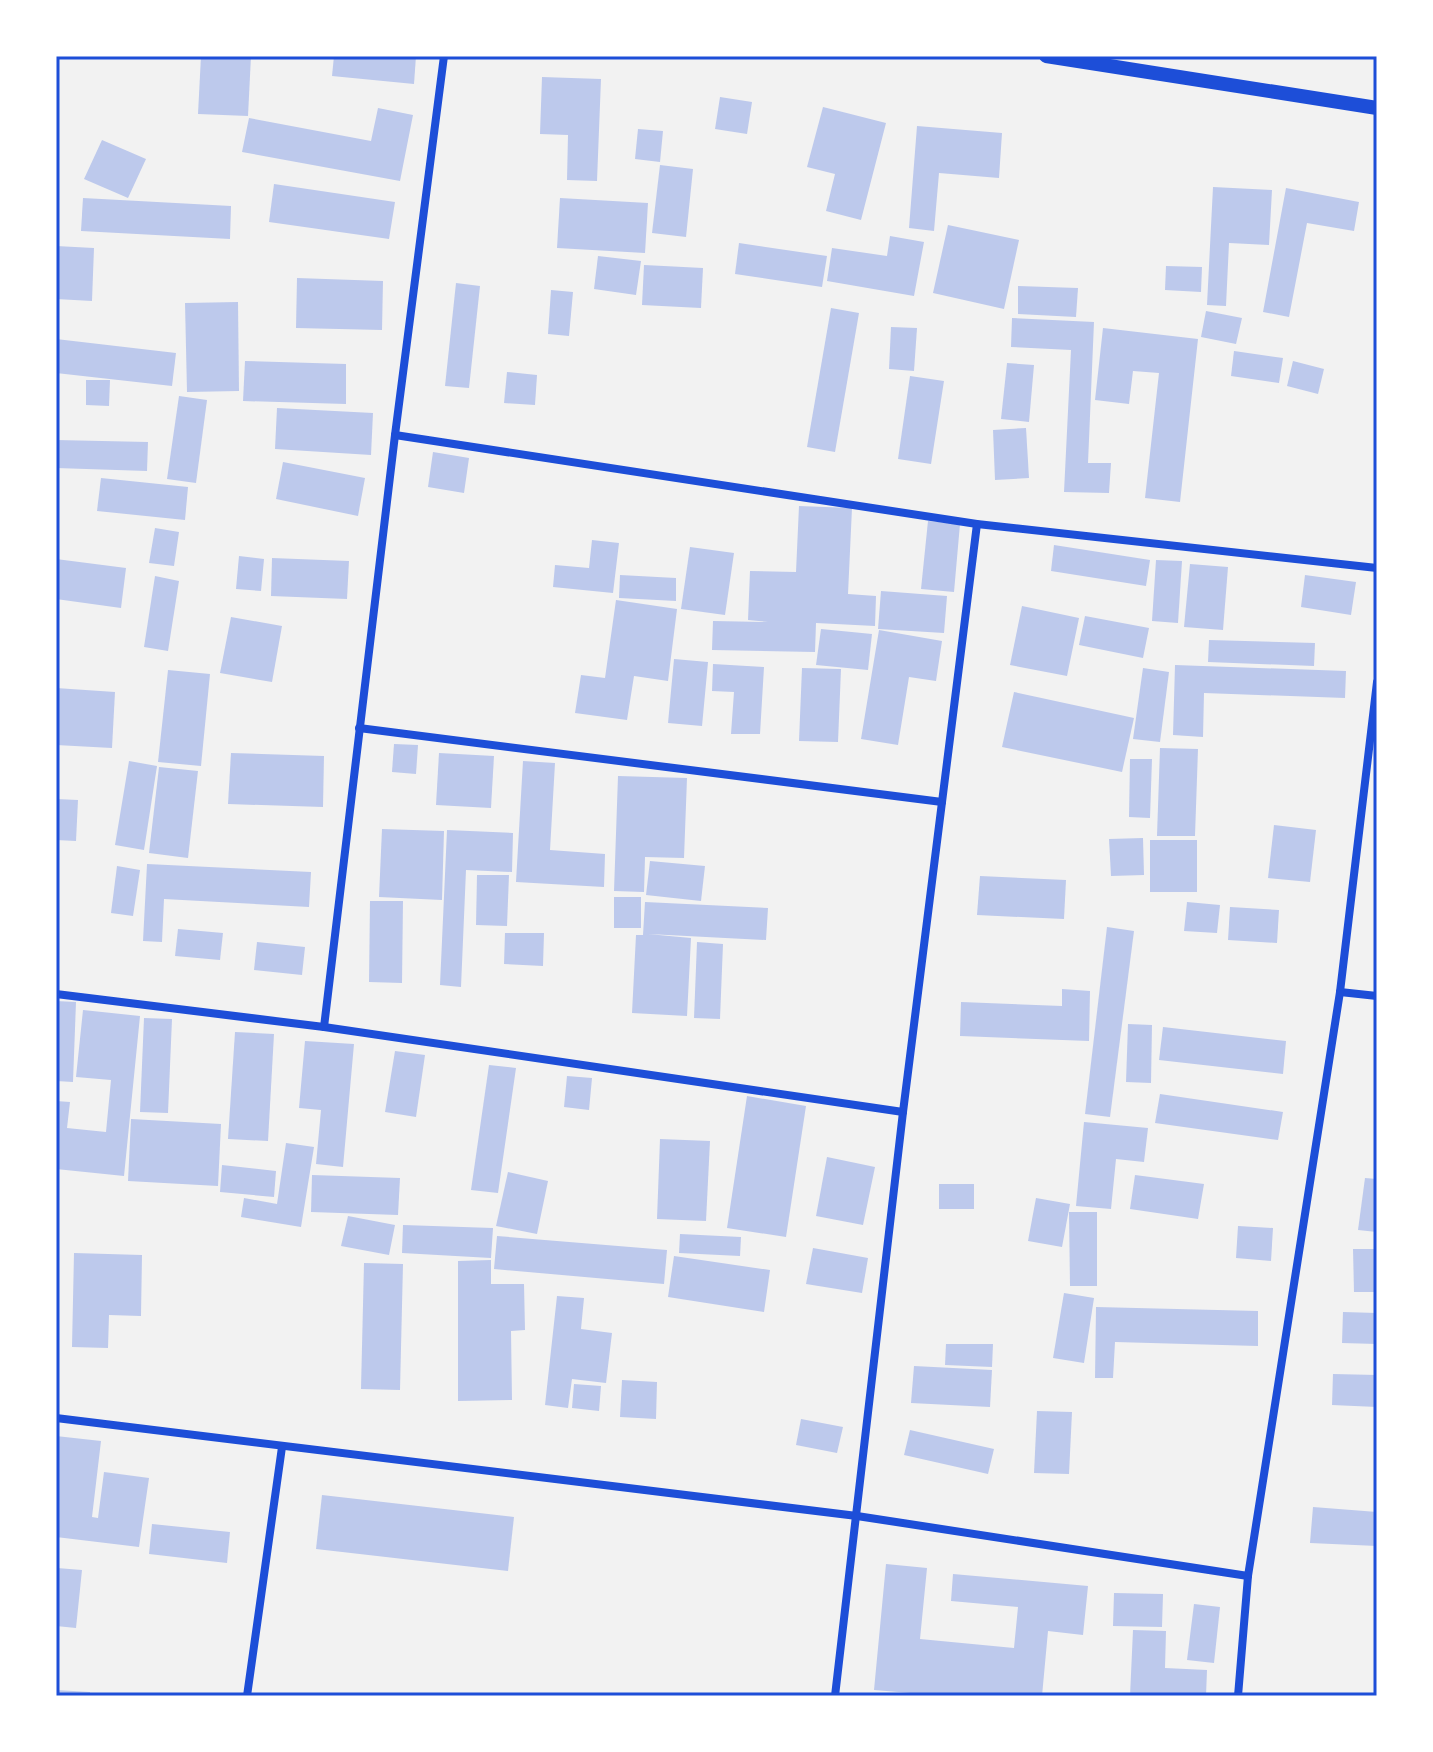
<svg xmlns="http://www.w3.org/2000/svg" width="1433" height="1752" font-family="Commissioner,sans-serif">
<style>
.building{fill:#bdc9ec}
.lines{fill:none;stroke-linecap:round;stroke-linejoin:round}
.minor{stroke:#1d4ed8;stroke-width:8}
.tertiary{stroke:#1d4ed8;stroke-width:14}
.neatline{fill:none;stroke:#1d4ed8;stroke-width:3}
</style>
<rect width="100%" height="100%" fill="#f2f2f2"/>
<g class="building">
<path d="M201,56h50l-3,60 -50,-2z"/>
<path d="M334,56h82l-2,28 -82,-8z"/>
<path d="M542,77l59,2 -4,102 -30,-1 1,-45 -28,-1z"/>
<path d="M720,97l32,5 -5,32 -32,-5z"/>
<path d="M823,107l63,16 -25,97 -35,-9 9,-37 -28,-7z"/>
<path d="M378,108l35,7 -13,66 -158,-29 7,-34 122,23z"/>
<path d="M917,126l85,7 -3,45 -60,-5 -5,58 -25,-3z"/>
<path d="M638,129l25,2 -3,31 -25,-3z"/>
<path d="M102,140l44,19 -18,39 -44,-19z"/>
<path d="M660,165l33,4 -7,68 -34,-4z"/>
<path d="M274,184l121,18 -6,37 -120,-17z"/>
<path d="M1213,187l59,3 -3,55 -40,-2 -3,63 -19,-1z"/>
<path d="M1286,188l73,14 -5,29 -47,-8 -18,94 -26,-5z"/>
<path d="M83,198l148,8 -1,33 -149,-8z"/>
<path d="M560,198l88,5 -3,50 -88,-5z"/>
<path d="M948,225l71,15 -15,69 -71,-16z"/>
<path d="M890,236l34,6 -10,54 -87,-15 5,-33 55,8z"/>
<path d="M739,243l88,13 -5,31 -87,-13z"/>
<path d="M56,246l38,2 -2,53 -36,-2z"/>
<path d="M598,256l43,5 -5,34 -42,-6z"/>
<path d="M644,265l59,3 -2,40 -59,-3z"/>
<path d="M1166,266l36,1 -1,25 -36,-2z"/>
<path d="M297,278l86,3 -1,49 -86,-2z"/>
<path d="M456,283l24,3 -11,102 -24,-2z"/>
<path d="M1018,286l60,2 -2,29 -58,-3z"/>
<path d="M551,290l22,2 -4,44 -21,-2z"/>
<path d="M238,302l1,89 -52,1 -2,-89z"/>
<path d="M831,308l28,5 -24,139 -28,-5z"/>
<path d="M1206,311l36,7 -6,26 -35,-7z"/>
<path d="M1012,318l82,4 -6,141h23l-2,30 -45,-1 7,-142 -60,-3z"/>
<path d="M891,327l26,1 -3,43 -25,-2z"/>
<path d="M1103,328l95,11 -18,163 -35,-4 14,-125 -26,-2 -4,33 -34,-4z"/>
<path d="M56,339l120,14 -4,33 -116,-13z"/>
<path d="M1234,351l49,7 -4,25 -48,-7z"/>
<path d="M245,361l101,3v40l-103,-3z"/>
<path d="M1293,361l31,8 -6,25 -31,-8z"/>
<path d="M1007,363l27,2 -5,57 -28,-3z"/>
<path d="M507,372l30,3 -2,30 -31,-2z"/>
<path d="M910,376l34,5 -13,83 -33,-5z"/>
<path d="M86,380h24l-1,26 -23,-1z"/>
<path d="M179,396l28,4 -11,83 -29,-4z"/>
<path d="M277,408l96,5 -2,42 -96,-6z"/>
<path d="M1026,428l3,50 -34,2 -2,-50z"/>
<path d="M56,440l92,2 -1,29 -91,-3z"/>
<path d="M433,452l36,6 -5,35 -36,-6z"/>
<path d="M283,462l82,16 -7,38 -82,-17z"/>
<path d="M101,478l87,9 -3,33 -88,-9z"/>
<path d="M799,506l53,2 -4,86 28,2 -1,30 -59,-3 -1,29 -103,-2 1,-29 55,1 -20,-2 2,-49 46,1z"/>
<path d="M928,521l32,3 -6,68 -33,-3z"/>
<path d="M155,528l24,4 -5,34 -25,-3z"/>
<path d="M592,540l27,3 -6,50 -60,-6 2,-22 34,3z"/>
<path d="M1054,545l96,15 -4,26 -95,-15z"/>
<path d="M690,547l44,6 -9,62 -44,-6z"/>
<path d="M239,556l25,3 -3,32 -25,-2z"/>
<path d="M272,558l77,3 -2,38 -76,-3z"/>
<path d="M56,559l70,9 -5,40 -65,-9z"/>
<path d="M1156,560l26,1 -4,62 -26,-2z"/>
<path d="M1190,564l38,3 -5,63 -39,-3z"/>
<path d="M620,575l56,3v23l-57,-3z"/>
<path d="M1305,575l51,7 -5,33 -50,-8z"/>
<path d="M155,576l24,5 -11,70 -24,-4z"/>
<path d="M881,591l66,5 -3,37 -66,-4z"/>
<path d="M616,600l61,9 -9,72 -34,-5 -7,44 -52,-7 6,-38 24,3z"/>
<path d="M1022,606l57,12 -12,58 -57,-11z"/>
<path d="M1085,616l64,12 -6,30 -64,-13z"/>
<path d="M231,617l51,9 -10,56 -52,-9z"/>
<path d="M821,629l51,5 -4,36 -52,-5z"/>
<path d="M879,630l63,11 -6,40 -27,-4 -11,68 -37,-6z"/>
<path d="M1209,640l106,3 -1,23 -106,-4z"/>
<path d="M674,659l34,3 -6,64 -34,-3z"/>
<path d="M713,664l51,3 -4,67h-29l3,-42 -22,-1z"/>
<path d="M1175,665l171,6 -1,27 -141,-5 -1,44 -30,-2z"/>
<path d="M802,668l39,1 -3,73 -39,-1z"/>
<path d="M1143,668l26,4 -9,70 -27,-3z"/>
<path d="M168,670l42,4 -9,92 -43,-4z"/>
<path d="M56,688l59,4 -3,56 -56,-3z"/>
<path d="M1014,692l120,26 -12,54 -120,-25z"/>
<path d="M394,744l24,1 -2,29 -24,-2z"/>
<path d="M1160,748l38,1 -3,87h-38z"/>
<path d="M231,753l93,3 -1,51 -95,-3z"/>
<path d="M439,753l55,3 -3,52 -55,-3z"/>
<path d="M1130,759h22l-2,59 -21,-1z"/>
<path d="M129,761l28,5 -13,84 -29,-5z"/>
<path d="M523,761l32,2 -5,87 55,4 -1,33 -88,-5z"/>
<path d="M159,767l39,4 -10,87 -39,-5z"/>
<path d="M618,776l69,2 -3,80 -39,-1 -1,35 -30,-1z"/>
<path d="M56,799l22,1 -2,41 -20,-1z"/>
<path d="M1274,825l42,5 -6,52 -42,-4z"/>
<path d="M382,829l62,2 -2,69 -63,-3z"/>
<path d="M447,830l66,3 -1,39 -46,-2 -5,117 -21,-2z"/>
<path d="M1143,838l1,37 -33,1 -2,-37z"/>
<rect x="1150" y="840" width="47" height="52"/>
<path d="M650,861l55,5 -4,35 -55,-6z"/>
<path d="M147,864l164,8 -2,35 -145,-8 -2,43 -19,-1z"/>
<path d="M117,866l23,4 -7,46 -22,-3z"/>
<path d="M477,875h32l-2,51 -31,-1z"/>
<path d="M980,876l86,4 -2,39 -87,-4z"/>
<rect x="614" y="897" width="27" height="31"/>
<path d="M370,901h33l-1,82 -33,-1z"/>
<path d="M645,902l123,6 -2,32 -118,-6 43,4 -4,78 -55,-3 4,-78h7z"/>
<path d="M1187,902l33,3 -3,28 -33,-2z"/>
<path d="M1230,907l49,3 -2,33 -49,-3z"/>
<path d="M1107,927l27,4 -24,186 -25,-3z"/>
<path d="M178,929l45,4 -3,27 -45,-4z"/>
<path d="M505,933h39l-1,33 -39,-2z"/>
<path d="M257,942l48,5 -3,28 -48,-5z"/>
<path d="M697,942l26,2 -3,75 -26,-1z"/>
<path d="M1062,989l28,2 -1,50 -129,-5 1,-34 101,4z"/>
<path d="M56,1001l20,1 -3,80 -17,-1z"/>
<path d="M83,1010l57,6 -16,160 -68,-7v-68l14,1 -3,26 39,4 5,-52 -35,-3z"/>
<path d="M144,1018l28,1 -4,94 -28,-1z"/>
<path d="M1128,1024l24,1 -1,58 -25,-1z"/>
<path d="M1163,1027l123,14 -3,33 -124,-14z"/>
<path d="M235,1032l39,2 -6,107 -40,-2z"/>
<path d="M305,1041l49,3 -11,123 -27,-3 5,-54 -22,-2z"/>
<path d="M395,1051l30,4 -9,62 -31,-5z"/>
<path d="M489,1065l27,3 -18,125 -27,-3z"/>
<path d="M567,1076l25,2 -3,32 -25,-3z"/>
<path d="M1160,1094l123,18 -5,28 -123,-17z"/>
<path d="M747,1096l59,10 -20,131 -59,-9z"/>
<path d="M131,1119l90,5 -3,62 -90,-5z"/>
<path d="M1084,1122l64,6 -4,34 -28,-3 -5,50 -35,-3z"/>
<path d="M660,1139l50,2 -4,80 -49,-2z"/>
<path d="M286,1143l28,4 -13,80 -60,-10 3,-19 33,6z"/>
<path d="M827,1157l48,10 -12,58 -47,-9z"/>
<path d="M222,1165l54,6 -2,26 -54,-5z"/>
<path d="M508,1172l40,9 -11,53 -41,-8z"/>
<path d="M312,1175l88,3 -2,37 -87,-3z"/>
<path d="M1135,1175l69,9 -6,35 -68,-10z"/>
<path d="M1365,1178l12,1v53l-19,-2z"/>
<rect x="939" y="1184" width="35" height="25"/>
<path d="M1036,1198l34,6 -8,43 -34,-6z"/>
<path d="M1069,1212h28v74h-27z"/>
<path d="M348,1216l47,9 -6,30 -48,-9z"/>
<path d="M403,1225l90,3 -2,30 -89,-5z"/>
<path d="M1238,1226l35,2 -2,33 -35,-3z"/>
<path d="M680,1234l61,3 -1,19 -61,-3z"/>
<path d="M497,1236l170,14 -3,34 -170,-15z"/>
<path d="M813,1248l55,10 -6,35 -56,-9z"/>
<path d="M1353,1249h24v43h-23z"/>
<path d="M74,1253l68,2 -1,61 -32,-1 -1,33 -36,-1z"/>
<path d="M674,1256l96,14 -6,42 -96,-15z"/>
<path d="M491,1260v24h33l1,46 -14,1 1,69 -54,1v-140z"/>
<path d="M364,1263l39,1 -3,126 -39,-1z"/>
<path d="M1064,1293l30,5 -10,65 -31,-5z"/>
<path d="M557,1296l27,2 -3,31 31,4 -6,50 -34,-4 -4,29 -23,-3z"/>
<path d="M1096,1307l162,4v35l-143,-4 -2,36h-18z"/>
<path d="M1343,1312l34,1v31l-35,-1z"/>
<path d="M946,1344h47l-1,23 -47,-2z"/>
<path d="M914,1366l78,4 -2,37 -79,-4z"/>
<path d="M1333,1374l44,1v32l-45,-2z"/>
<path d="M622,1380l35,2 -1,37 -36,-2z"/>
<path d="M574,1384l27,2 -2,25 -27,-3z"/>
<path d="M1037,1411l35,1 -3,62 -35,-1z"/>
<path d="M801,1419l42,8 -6,26 -41,-8z"/>
<path d="M910,1430l84,19 -6,25 -84,-19z"/>
<path d="M56,1436l45,5 -9,76 6,1 6,-46 45,6 -10,69 -83,-10z"/>
<path d="M322,1495l192,22 -6,54 -192,-22z"/>
<path d="M1313,1507l64,5v34l-67,-3z"/>
<path d="M152,1524l78,8 -3,31 -78,-9z"/>
<path d="M886,1564l41,4 -7,71 94,9 4,-41 -67,-6 2,-27 135,12 -5,49 -35,-4 -6,65h-95l-73,-6z"/>
<path d="M57,1568l25,2 -6,58 -20,-2z"/>
<path d="M1114,1593l49,1 -1,33 -49,-1z"/>
<path d="M1194,1604l26,3 -6,56 -27,-3z"/>
<path d="M1133,1630l33,1 -1,37 42,2 -1,26h-76z"/>
<path d="M56,1690l34,2v4h-34z"/>
</g>
<g class="lines">
<g class="minor">
<path d="M395,435l582,89 400,44"/>
<path d="M359,728l583,74"/>
<path d="M1340,992l37,4"/>
<path d="M56,994l268,33 579,85"/>
<path d="M324,1027l71,-592 49,-379"/>
<path d="M56,1418l801,98 391,60"/>
<path d="M247,1696l35,-249"/>
<path d="M835,1696l68,-584 74,-588"/>
<path d="M1238,1696l10,-120 92,-584 37,-310"/>
</g>
<path class="tertiary" d="M1046,56l331,52"/>
</g>
<rect width="1433" height="1752" fill="none" stroke="#ffffff" stroke-width="116"/>
<rect x="58" y="58" width="1317" height="1636" class="neatline"/>
</svg>
